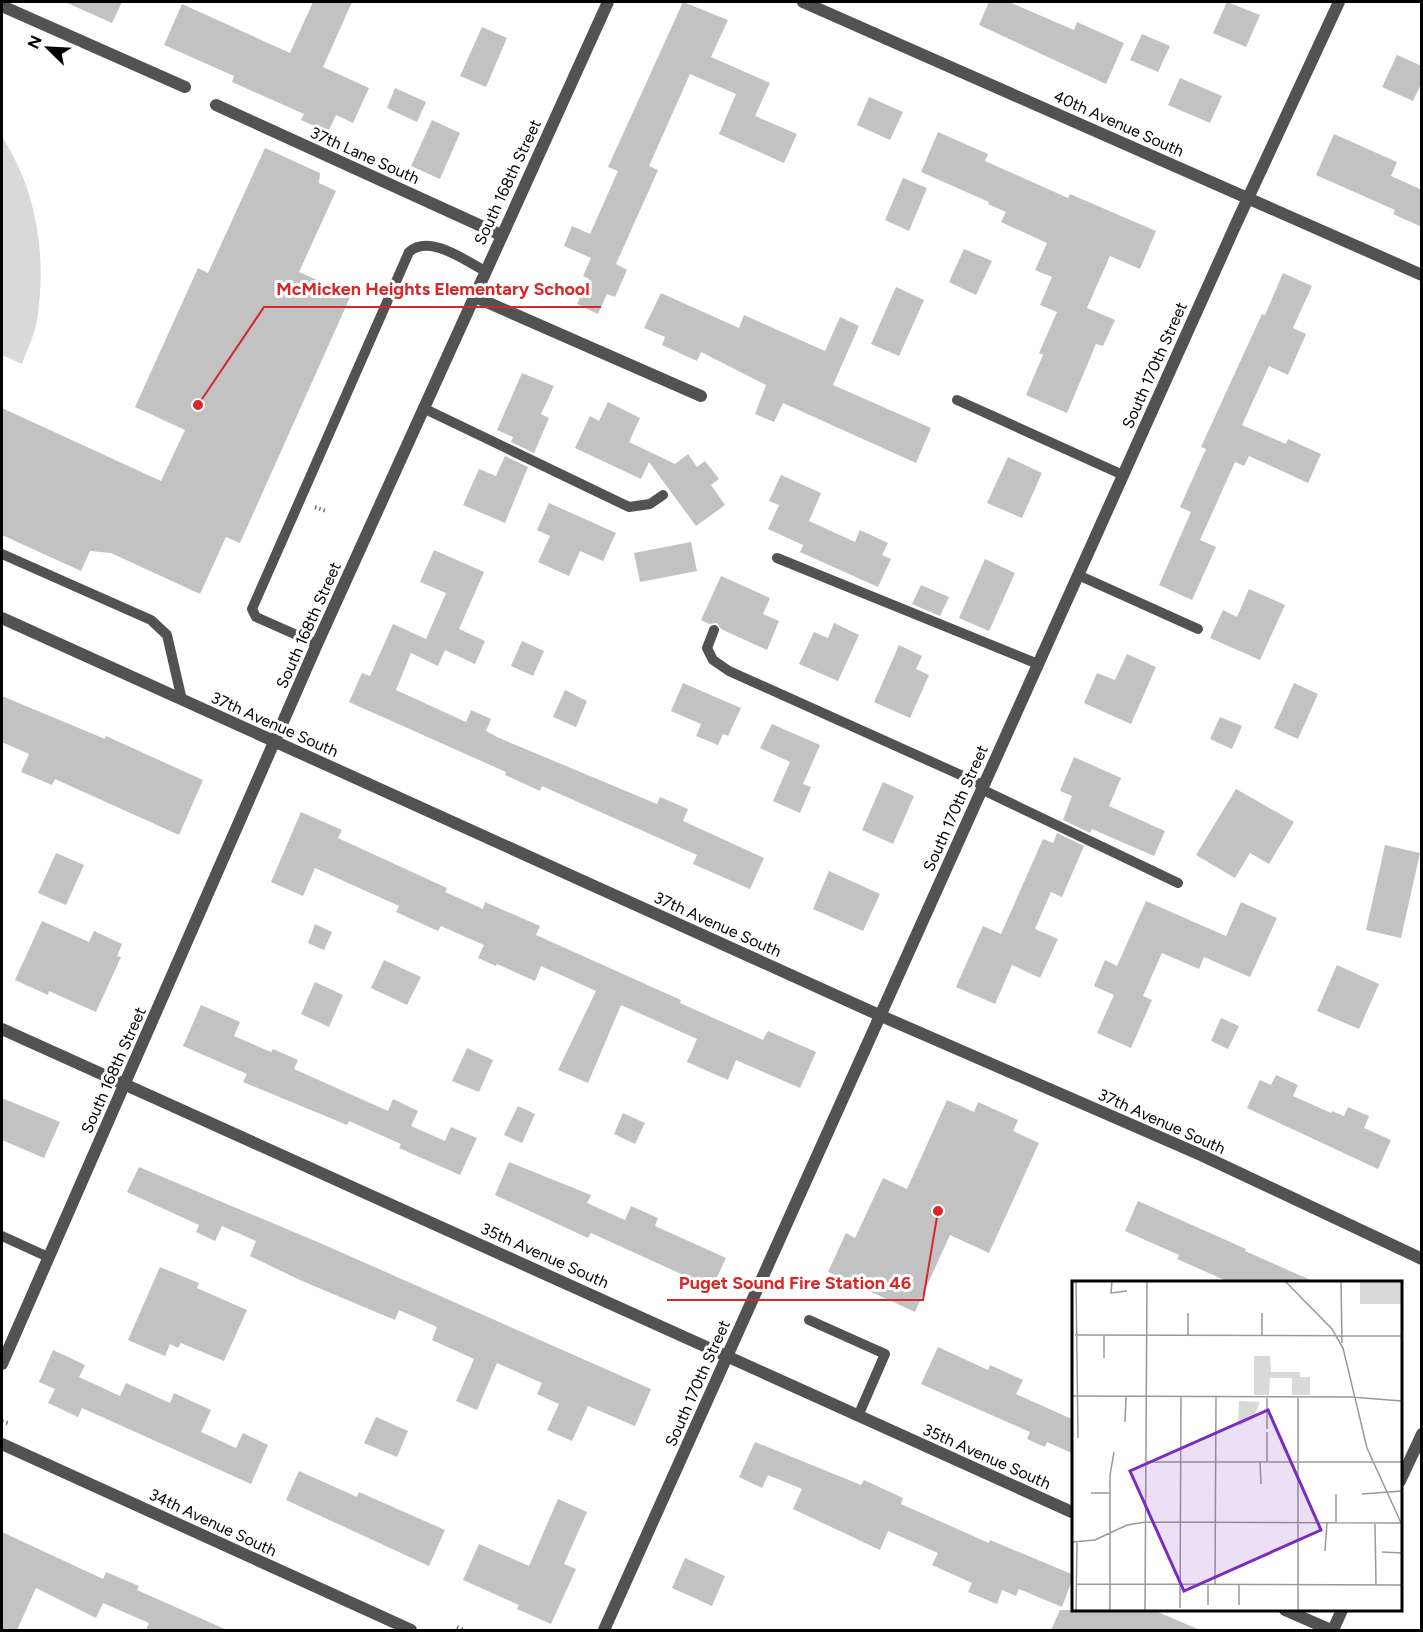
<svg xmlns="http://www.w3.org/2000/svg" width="1423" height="1632" font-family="Figtree,sans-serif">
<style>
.green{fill:#d9d9d9}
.building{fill:#c2c2c2}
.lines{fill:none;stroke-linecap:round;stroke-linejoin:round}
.path{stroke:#747474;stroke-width:4;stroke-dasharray:1.5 3;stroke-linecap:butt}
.service{stroke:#525252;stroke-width:10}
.minor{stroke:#525252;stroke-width:12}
.tertiary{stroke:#525252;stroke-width:12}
.labels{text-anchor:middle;stroke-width:6;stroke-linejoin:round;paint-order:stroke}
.street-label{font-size:16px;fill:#000;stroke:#fff}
.inset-road{fill:none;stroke:#999;stroke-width:1.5}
.view{fill:#7b2cbf;fill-opacity:0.15;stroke:#7b2cbf;stroke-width:3}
.inset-edge{fill:none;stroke:#000;stroke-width:3}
.leader{fill:none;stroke:#d62828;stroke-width:2}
.callout-dot{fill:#d62828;stroke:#fff;stroke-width:2}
.callout-label{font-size:18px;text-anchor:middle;font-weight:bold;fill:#d62828;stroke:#fff;stroke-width:6;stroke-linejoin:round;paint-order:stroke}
</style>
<rect width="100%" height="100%" fill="#fff"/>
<path class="green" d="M2,137c35,53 45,120 35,183 -2,14 -10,30 -15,44l-20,-9z"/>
<g class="building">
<path d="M65,2h57l-10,21z"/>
<path d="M313,2h39l-29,65 46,21 -16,35 -17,-8 -8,17 -27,-12 3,-6 -72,-32 2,-6 -70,-31 18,-41 108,49z"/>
<path d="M683,2l45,18 -17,37 59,26 -15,33 42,18 -13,29 -65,-29 17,-40 -46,-20 -41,92 9,4 -42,94 11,6 -12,27 -8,-3 -9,20 -21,-10 12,-25 -6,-3 8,-18 -27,-12 8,-20 18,8 28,-63 -10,-4z"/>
<path d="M989,2h20l65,28 3,-8 47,21 -18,41 -127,-59z"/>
<path d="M1227,2l33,13 -14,32 -33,-14z"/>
<path d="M482,27l25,11 -21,49 -26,-11z"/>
<path d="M1142,34l28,12 -12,26 -28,-12z"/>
<path d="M1397,55l25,11v16l-9,19 -31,-14z"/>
<path d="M1180,78l42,18 -12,27 -42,-18z"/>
<path d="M395,88l31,14 -9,20 -30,-14z"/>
<path d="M869,97l34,15 -13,28 -33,-15z"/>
<path d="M432,120l28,13 -20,46 -29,-13z"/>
<path d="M938,132l50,22 -3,7 83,37 2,-4 86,37 -16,38 -30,-13 -23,52 28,12 -12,26 -7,-2 -29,69 -41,-18 17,-40 -4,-2 18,-41 -17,-7 12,-28 -17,-7 12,-27 -46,-21 5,-10 -18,-8 1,-2 -68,-30z"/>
<path d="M1334,134l63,28 -6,14 31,14v37l-29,-13 2,-4 -79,-35z"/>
<path d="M265,148l55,25 -1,10 17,8 -37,81 52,23 -111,248 -14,-6 -26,57 -89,-41 -21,-2 -9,20 -79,-36v-127l159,73 24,-51 -50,-23 63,-139 10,5z"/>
<path d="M903,178l24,10 -18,43 -24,-11z"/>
<path d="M964,249l28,12 -16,34 -27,-13z"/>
<path d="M1283,273l29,13 -19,42 13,6 -18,41 -19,-9 -27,59 44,19 2,-5 33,15 -13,29 -59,-27 -5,10 -9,-4 -35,78 16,7 -24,53 -33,-15 32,-73 -11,-5 26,-58 -5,-2 61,-133 3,1z"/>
<path d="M896,287l28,13 -25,56 -28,-12z"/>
<path d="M661,293l78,35 5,-13 81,36 15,-34 19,9 -26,59 98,43 -15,35 -133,-60 -9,19 -19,-8 11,-29 -65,-33 -4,9 -35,-16 3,-8 -21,-9z"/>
<path d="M522,373l32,13 -13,28 8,4 -15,35 -23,-11 2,-5 -16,-7z"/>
<path d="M608,402l32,16 -11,24 46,22 13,-10 9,13 8,-6 14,18 -8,6 14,20 -29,21 -47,-64 -8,17 -66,-31 15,-32 9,5z"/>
<path d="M505,456l23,11 -23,56 -42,-18 16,-36 17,7z"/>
<path d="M1008,457l34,16 -20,45 -35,-15z"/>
<path d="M781,475l40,18 -12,28 46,21 5,-12 28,13 -6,12 9,4 -13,28 -78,-35 3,-7 -35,-16 11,-24 -10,-4z"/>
<path d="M549,503l67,30 -13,28 -23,-10 -11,25 -31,-14 12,-26 -13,-6z"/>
<path d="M691,542l6,29 -57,11 -6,-29z"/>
<path d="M434,550l50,22 -25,57 26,12 -10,23 -30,-14 -7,16 -27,-13 -15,37 70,32 5,-12 20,9 -5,12 13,7 158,66 3,-7 28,12 -5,12 81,37 -14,31 -57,-25 4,-9 -155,-69 -2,5 -35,-16 1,-3 -157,-70 13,-29 8,3 23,-52 33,15 20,-46 -26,-11z"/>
<path d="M985,559l30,14 -26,58 -30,-13z"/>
<path d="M721,576l49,22 -7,16 16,7 -12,29 -46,-21 -4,-6 -8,1 -8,-4z"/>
<path d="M921,585l28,12 -9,19 -28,-12z"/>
<path d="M1249,589l36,16 -25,55 -50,-22 13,-28 14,7z"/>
<path d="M834,623l25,12 -21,46 -39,-17 15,-32 14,6z"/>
<path d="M522,641l22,10 -11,25 -22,-10z"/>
<path d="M899,645l23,11 -6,13 13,6 -19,43 -36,-16z"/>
<path d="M1127,654l29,13 -25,57 -47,-21 13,-30 18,7z"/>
<path d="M683,683l58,25 -13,28 -5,-2 -5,11 -22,-9 5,-12 -30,-13z"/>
<path d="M1294,683l24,11 -20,45 -24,-11z"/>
<path d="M565,690l22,11 -11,26 -23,-10z"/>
<path d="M2,696l103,43 1,-3 97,44 -24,55 -124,-56 -3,6 -31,-13 8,-18 -27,-12z"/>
<path d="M1220,717l22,9 -10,23 -22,-10z"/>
<path d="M772,724l48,21 -17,39 8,3 -11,26 -27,-12 17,-39 -30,-14z"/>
<path d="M1074,757l47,21 -12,28 56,25 -11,25 -62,-27 -2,4 -27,-13 9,-24 -12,-5z"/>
<path d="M883,782l31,14 -21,48 -31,-14z"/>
<path d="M1236,789l58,33 -25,42 -19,-11 -15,25 -39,-23z"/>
<path d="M301,812l41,18 -4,8 109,50 -2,4 38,17 2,-7 55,24 -4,9 145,65 -1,3 83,37 5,-9 48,21 -16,36 -64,-28 -8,20 -41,-18 10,-23 -76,-34 -33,78 -30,-13 38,-79 -55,-25 -6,15 -38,-17 -1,2 -18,-8 6,-13 -43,-19 -3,5 -42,-19 3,-6 -84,-38 -12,28 -32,-14z"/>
<path d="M1057,833l27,13 -22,51 -11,-5 -16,37 23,10 -18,39 -28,-13 -17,39 -39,-17 27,-61 18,8 42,-95 10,4z"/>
<path d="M1385,845l35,8 -19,85 -35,-8z"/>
<path d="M56,853l28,12 -18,40 -28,-12z"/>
<path d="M829,871l51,23 -17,37 -50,-22z"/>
<path d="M1146,901l80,35 15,-34 36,16 -27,59 -46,-20 -5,12 -37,-16 -19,43 9,4 -21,48 -34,-15 17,-38 -20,-9 11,-26 12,6z"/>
<path d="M42,921l47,21 5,-11 28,13 -5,12 4,1 -25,55 -47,-21 -1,4 -33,-15z"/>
<path d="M315,924l17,8 -8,18 -16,-7z"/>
<path d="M384,960l37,17 -14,28 -36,-17z"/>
<path d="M1337,965l42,19 -20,45 -42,-18z"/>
<path d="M315,982l28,13 -14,32 -28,-13z"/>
<path d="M201,1005l39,17 -6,14 37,16 2,-3 25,11 -4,9 94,42 5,-12 25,12 -7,15 34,15 6,-14 26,11 -17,37 -61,-27 2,-4 -52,-23 -2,4 -104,-43 4,-8 -64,-28z"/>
<path d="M1221,1018l18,8 -11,23 -17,-8z"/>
<path d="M467,1048l26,12 -14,32 -27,-11z"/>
<path d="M1276,1075l22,10 -5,11 38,17 1,-2 12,5 4,-9 21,9 -5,12 27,12 -13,29 -131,-61 13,-28 11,5z"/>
<path d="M2,1098l58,24 -16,36 -42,-18z"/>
<path d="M947,1100l27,12 4,-10 40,18 -5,11 26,12 -50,110 -39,-18 -35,77 -87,-40 18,-39 9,5 28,-60 24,11z"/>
<path d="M518,1106l17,8 -13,29 -18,-8z"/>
<path d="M623,1113l22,10 -10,21 -21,-10z"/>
<path d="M509,1162l82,33 -4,8 38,17 6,-14 27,12 -3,8 71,32 -14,30 -121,-55 -3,5 -93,-43z"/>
<path d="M139,1167l181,76 331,146 -16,37 -47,-20 -16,35 -25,-11 12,-26 -22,-10 5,-11 -45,-20 -20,47 -21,-9 18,-42 -42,-19 5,-13 -38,-17 -4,10 -93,-39 -52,-25 6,-15 -34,-15 -7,15 -19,-9 3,-7 -72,-33z"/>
<path d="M1138,1201l108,48 -1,2 70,31h-86l-52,-23 2,-4 -54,-24z"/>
<path d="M160,1267l39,16 -2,5 50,22 -23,51 -43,-18 -3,5 -8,-4 -5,12 -37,-16z"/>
<path d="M938,1347l50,23 2,-5 33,15 -7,14 58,26v34l-27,-12 -2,5 -18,-8 3,-7 -109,-48z"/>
<path d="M53,1350l32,15 -6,12 41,19 6,-13 44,20 4,-10 37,17 -10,22 35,16 7,-15 25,12 -17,39 -169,-76 -4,9 -30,-14 7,-14 -16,-7z"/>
<path d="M376,1417l32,14 -11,26 -33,-14z"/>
<path d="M755,1442l106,43 3,-5 39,18 -2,6 88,39 1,-3 84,35 -12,32 -43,-18 -3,7 -14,-6 -5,14 -29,-12 4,-9 -40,-18 6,-12 -50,-22 -8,19 -87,-41 9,-20 -34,-14 -6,13 -23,-11z"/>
<path d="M299,1471l58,26 2,-5 86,38 -16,36 -143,-66z"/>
<path d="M558,1499l29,13 -23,52 12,5 -25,55 -34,-15 2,-4 -56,-25 16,-36 50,22z"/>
<path d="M2,1532l101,47 3,-7 33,14 -2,4 90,40h-81l3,-7 -46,-20 -7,15 -60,-30 -19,42h-15z"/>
<path d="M685,1558l40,18 -13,30 -40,-18z"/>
<path d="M1060,1610h93l47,20h-149z"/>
</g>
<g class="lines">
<g class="path">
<path d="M315,507l11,4"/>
<path d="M2,1421l8,3"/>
<path d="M457,1627l7,3"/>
</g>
<g class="service">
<path d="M957,400l166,75"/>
<path d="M423,408l206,99 21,-3 13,-9"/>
<path d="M2,554l149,66 16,15 15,65"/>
<path d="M777,558l261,106"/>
<path d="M1078,575l120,54"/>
<path d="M714,630l-7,18 6,12 16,11 254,114"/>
<path d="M317,644l-61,-27 -4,-8 157,-357c21,-18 55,8 76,19"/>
<path d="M981,789l197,94"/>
<path d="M2,1236l46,21"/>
<path d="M809,1320l76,34 -27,62"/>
</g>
<g class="minor">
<path d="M803,2l619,273"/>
<path d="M2,6l183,81"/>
<path d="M216,105l285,130"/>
<path d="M473,296l228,100"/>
<path d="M2,618l877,397 322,140 221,104"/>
<path d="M2,1029l1072,484"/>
<path d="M2,1364l315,-720 291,-642"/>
<path d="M2,1444l409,186"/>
<path d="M1400,1481l22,-47"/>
<path d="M1285,1610l46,20"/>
<path d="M1333,1630l9,-20"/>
</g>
<path class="tertiary" d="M604,1630l632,-1406 103,-222"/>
</g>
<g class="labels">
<g class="street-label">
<text transform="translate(1119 123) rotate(24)" y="6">40th Avenue South</text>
<text transform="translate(365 155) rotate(24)" y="6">37th Lane South</text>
<text transform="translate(507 182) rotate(-65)" y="6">South 168th Street</text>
<text transform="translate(1154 365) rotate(-66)" y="6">South 170th Street</text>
<text transform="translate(308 625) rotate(-66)" y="6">South 168th Street</text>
<text transform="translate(275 724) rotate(24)" y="6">37th Avenue South</text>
<text transform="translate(955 808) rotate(-66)" y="6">South 170th Street</text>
<text transform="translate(718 924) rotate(24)" y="6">37th Avenue South</text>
<text transform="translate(113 1070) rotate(-66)" y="6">South 168th Street</text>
<text transform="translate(1162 1121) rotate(24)" y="6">37th Avenue South</text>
<text transform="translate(545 1255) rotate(24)" y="6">35th Avenue South</text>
<text transform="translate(697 1383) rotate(-66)" y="6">South 170th Street</text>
<text transform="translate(987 1456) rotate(24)" y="6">35th Avenue South</text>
<text transform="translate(213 1522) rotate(25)" y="6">34th Avenue South</text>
</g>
</g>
<g transform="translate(1072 1281)">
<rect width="330" height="330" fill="#fff"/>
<path d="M288,0h42v23h-42zM182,75h16l1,16h29v5h10v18h-18v-17h-22l-1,17h-15zM188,121l-7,17 -15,7 1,-25z" fill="#d9d9d9"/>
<path class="inset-road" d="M4,0l2,157M40,0l-1,12 16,-2M213,0l47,48 11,19 24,100 35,77M269,0l1,62M190,32v23M3,54l327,1M116,54v-22M32,77v-23M0,115l279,1 51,4M195,117v31M53,141l1,-25M188,180l1,23M195,180v-29M74,181h256M19,212h19M290,213l40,-3M264,242v-29M303,243l1,61M0,261l23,-2 32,-15 19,-3 256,1M253,270l2,-28M310,271l20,1M4,303l326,1M136,303v21M143,303l1,-187M167,324v-21M108,327l1,-211M4,330l1,-69M38,330v-136l4,-23M73,330l2,-330M226,330v-213"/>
<path class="view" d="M196,129l53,120 -137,61 -54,-120z"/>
<rect width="330" height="330" class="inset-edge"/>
</g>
<path class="leader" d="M198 405L264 307H601M938 1211L923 1300H667"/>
<g class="callout-dot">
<circle cx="198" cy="405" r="6"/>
<circle cx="938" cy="1211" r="6"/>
</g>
<g class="callout-label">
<text x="433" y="295">McMicken Heights Elementary School</text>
<text x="795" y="1289">Puget Sound Fire Station 46</text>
</g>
<rect width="1423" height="1632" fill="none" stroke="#000000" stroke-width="6"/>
<g transform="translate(48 48) rotate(294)" stroke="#ffffff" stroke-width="4.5" paint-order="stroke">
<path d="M0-4.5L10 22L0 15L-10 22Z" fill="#000000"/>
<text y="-9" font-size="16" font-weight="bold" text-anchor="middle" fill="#000000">N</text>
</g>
</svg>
